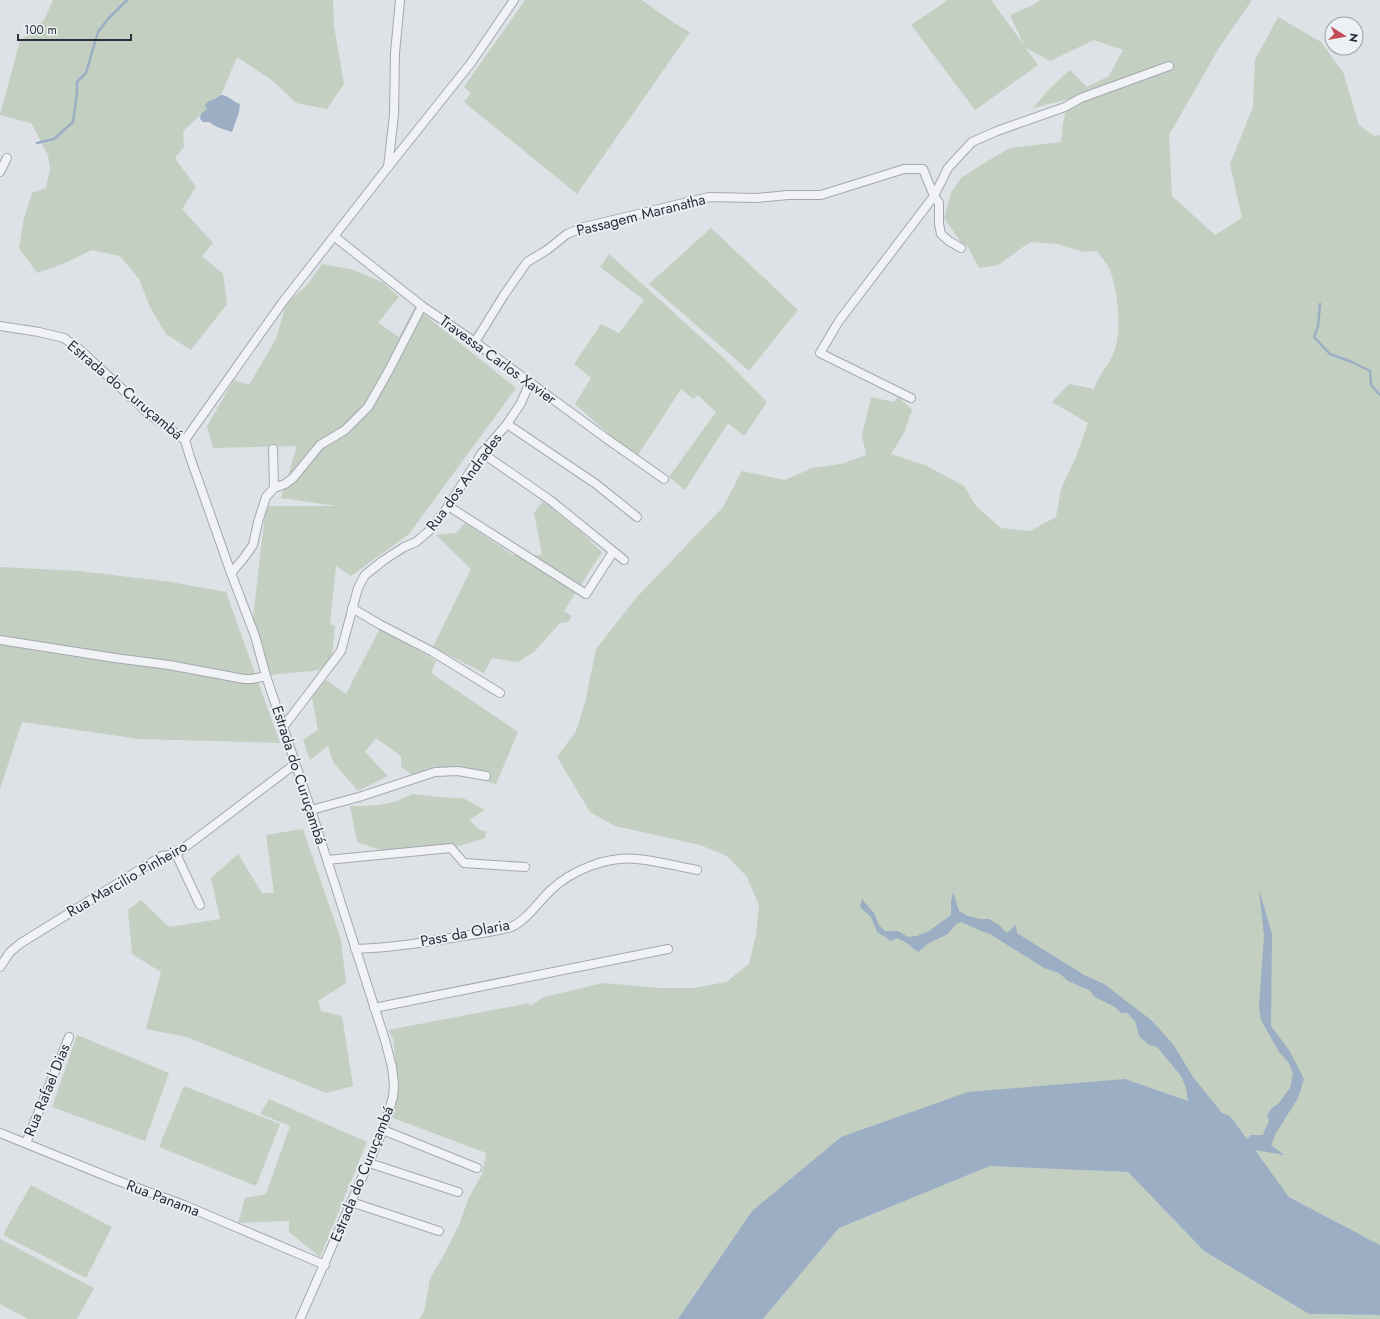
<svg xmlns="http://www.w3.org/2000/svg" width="1380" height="1319" font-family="Jost,sans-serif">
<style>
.green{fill:#c3cfc0}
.water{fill:#9caec3}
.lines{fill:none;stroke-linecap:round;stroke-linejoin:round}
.stream{stroke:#9caec3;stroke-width:2.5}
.minor-casing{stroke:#a4a8af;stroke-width:10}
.minor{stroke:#f0f2f5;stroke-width:8}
.labels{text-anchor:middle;stroke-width:3.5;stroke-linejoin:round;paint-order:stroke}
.street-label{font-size:15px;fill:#282f3b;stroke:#edf0f4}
</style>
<rect width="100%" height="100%" fill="#dee1e6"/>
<g class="green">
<path d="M53,0h280l1,26 10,58 -17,25 -31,-6 -23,-22 -36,-24 -16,38 -8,5 -6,9 -24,22 1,16 -9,11 21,29 -14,22 31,34 -11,13 21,18 4,30 -36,46 -25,-16 -16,-27 -11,-28 -19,-23 -28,-6 -27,13 -28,10 -18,-25 5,-30 8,-25 14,-5 4,-19 -2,-14 -17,-32 -31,-8 20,-74 24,-21z"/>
<path d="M525,0h117l32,23 16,9 -113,162 -113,-92 7,-9 -7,-6z"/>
<path d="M948,0h43l33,45 -14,-30 23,-10 7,-5h212l-33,48 -50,87 3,61 43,39 27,-17 -12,-54 23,-57 2,-47 23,-43 43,25 22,30 16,53 15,11 6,-1v1110l-91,-48 -59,-81 -105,-37 -373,132 -74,108h-259l5,-7 6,-33 15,-26 14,-28 10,-28 13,-22 4,-22 -93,-35 5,-33 -5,-47 -5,-8 142,-27 -2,4 16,-10 59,-14 58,5h32l33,-6 23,-18 7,-29 3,-30 -12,-28 -20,-21 -27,-11 -85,-19 -25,-14 -33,-55 19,-26 9,-28 11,-54 40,-51 87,-91 19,-36 43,9 27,-12 29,-4 25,-9 -4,-20 9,-38 22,5 6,-5 13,13 -8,23 -13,21 36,12 37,20 12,20 25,22 29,3 26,-14 5,-28 15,-32 12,-34 -36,-21 17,-18 25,5c5,-15 13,-21 19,-35 10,-20 5,-68 -5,-88 -3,-5 -8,-10 -11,-15l-13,1 -27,-8 -27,-2 -32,23 -19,3 -11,-21 -8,-6 -16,-23 7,-25 10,-15 25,-16 24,-14 51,-6 2,-19 6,-24 -36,9 16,-19 21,-19 17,17 22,-11 14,-26 -29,-10 -44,21 -24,-13 12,17 -63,45 -64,-85z"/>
<path d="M711,228l87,82 -49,61 -100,-87z"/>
<path d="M609,254l117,106 41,42 -23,34 -16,-13 -43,67 -16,-13 47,-65 -18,-17 -5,4 -12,-10 -45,69 -61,-54 16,-26 -17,-14 27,-40 18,9 25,-33 -44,-33z"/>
<path d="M322,264l32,6 30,13 15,14 -21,26 21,14 16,-30 101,81 -107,146 -58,42 -15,-10 -6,58 5,2 -3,30 -10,14 -54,5 -15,-57 13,-112h71l-56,-8 16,-52 -84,2 -6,-22 27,-46 15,5 27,-46 10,-35 21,-19z"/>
<path d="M543,501l39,32 20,19 -38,59 8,5 -4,6 -8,1 -25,28 -17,11 -26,-4 -8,15 -51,-26 38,-78 -35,-34 20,-2 9,-10 48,32h29l-8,-42z"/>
<path d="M0,567l79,4 92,11 55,10 54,151 -141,-4 -117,-17 -22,67z"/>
<path d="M380,628l56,33 -5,12 87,59 -22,52 -61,-18 -21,10 -13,-9v-11l-25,-18 -11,14 23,24 -30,15 -25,-29 -5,-16 -18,14 -7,-20 15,-10 -6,-33 14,-17 20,14z"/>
<path d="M412,794l37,4h14l22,12 -16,10 11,10 6,1 -1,7 -26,8 -78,4 -24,-8 -7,-36c24,0 41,0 62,-12z"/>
<path d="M303,829l38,111 5,43 -28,18 3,10 21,5 11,70 -27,7 -139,-56 -41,-8 15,-57 -29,-18 -4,-44 13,-10 28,27 51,-8 -9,-41 27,-24 24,39h12l-8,-58z"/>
<path d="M77,1035l92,38 -24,68 -93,-34z"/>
<path d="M184,1086l96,38 -24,62 -97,-39z"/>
<path d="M269,1099l98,43 -47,115 -31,-25v-11l-51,2 7,-25 21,-4 24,-68 -30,-12z"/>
<path d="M990,1166l138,6 76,79 105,63 71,1v4h-617l76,-91z"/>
<path d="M31,1185l81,42 -26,51 -83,-43z"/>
<path d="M0,1239l94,49 -17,31h-49l-28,-15z"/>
</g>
<g class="water">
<path d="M221,95c7,0 12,7 19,9l-1,8 -7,20 -15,-5 -8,-5h-6l-3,-3 1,-5 6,-5 -2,-4 3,-4 5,-1z"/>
<path d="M1259,890l13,44 -1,92 18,24 15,29 -6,19 -22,35 -5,12 13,10 -29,-5 34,47 91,48v70l-71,-1 -105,-63 -76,-79 -138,-6 -151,62 -76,91h-85l74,-108 89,-74 127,-45 157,-13 63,22 -2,-13 -5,-12 -24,-29 -8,-2 -10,-9 -4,-15 -8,-8h-6l-6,-6 -20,-10 -6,-7 -21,-9 -9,-8 -15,-5 -54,-34c-10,-3 -19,-8 -29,-12l-5,2 -8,10 -19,9 -11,9 -13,-10 -8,-4 -6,3 -14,-9 -6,-15 -11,-10 2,-8 12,14 5,12 6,6h13l10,6 9,-1 12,-5 22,-16v-12l2,-11 6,19 9,5 12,3h9l10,6 8,8 9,-8 1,8 67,42 20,9 47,36 22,24 20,33 29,36 8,3 17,23 4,-4h12l2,-6 4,-8 -2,-6 5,-7 6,-4 12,-16 3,-14 -4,-11 -10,-11 -18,-32 -2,-14 5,-70z"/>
</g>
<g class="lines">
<g class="stream">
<path d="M37,143l17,-4 19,-17 4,-29v-11l9,-9 12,-41 10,-13 19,-19"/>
<path d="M1320,304l-2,22 -4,11 16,17 22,8 18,9 1,14 9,10"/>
</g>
<g class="minor-casing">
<g id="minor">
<path d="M388,167l6,-52 1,-62 5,-53"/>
<path d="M0,172l7,-14"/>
<path d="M335,237l87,69 53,36 132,97 57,40"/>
<path d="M961,248l-12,-7 -8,-7 -2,-10v-21l-5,-7 14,-28 24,-26 25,-11 68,-24 16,-9 88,-32"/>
<path d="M0,326l39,6 25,6 15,11 70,65 36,26 5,17 41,116 24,63 11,40 45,134 74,230 7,27 2,18 -1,12 -10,33 -83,189"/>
<path d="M475,342l29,-47 23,-33 20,-12 20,-16 17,-7 125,-30 47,1 32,-3h33l83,-26h19l11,27 -95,125 -19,32 91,45"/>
<path d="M507,424l89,60 41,33"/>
<path d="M185,440l97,-137 106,-136 83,-104 43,-63"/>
<path d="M273,449l1,39"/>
<path d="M482,453l68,47 74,60"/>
<path d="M448,506l138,88 27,-42"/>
<path d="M231,573l12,-14 10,-14 5,-23 8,-25 8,-9 11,-4 8,-6 27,-33 25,-15 23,-23 21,-37 33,-64"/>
<path d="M352,608l27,16 54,28 67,41"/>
<path d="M0,640l115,18 54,7 75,14h8l14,-3"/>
<path d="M284,726l57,-75 17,-63 7,-13 19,-15 20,-13 12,-5 14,-12 17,-22 35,-55 25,-29 14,-21 9,-21"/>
<path d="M311,810l48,-13 76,-25 23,-1 28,5"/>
<path d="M176,854l24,51"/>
<path d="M327,860l124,-12 13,15 61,4"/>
<path d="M355,949c36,-1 72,-7 108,-13 16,-3 33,-4 48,-9 15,-6 28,-26 40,-37 21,-20 56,-34 86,-31 20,2 40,7 60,11"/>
<path d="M0,967l10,-15 11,-9 141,-87 14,-2 119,-90"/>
<path d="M374,1008l294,-59"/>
<path d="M383,1130l94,38"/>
<path d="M0,1133l116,47 68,25 141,60"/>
<path d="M26,1143l43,-106"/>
<path d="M369,1163l89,29"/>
<path d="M351,1202l88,29"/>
</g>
</g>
<use href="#minor" class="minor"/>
</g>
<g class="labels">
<g class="street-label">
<text transform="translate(641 215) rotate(-14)" y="5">Passagem Maranatha</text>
<text transform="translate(498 360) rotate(36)" y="5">Travessa Carlos Xavier</text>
<text transform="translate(125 390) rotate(40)" y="5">Estrada do Curuçambá</text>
<text transform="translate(464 482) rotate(-54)" y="5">Rua dos Andrades</text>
<text transform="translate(299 775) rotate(72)" y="5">Estrada do Curuçambá</text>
<text transform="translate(127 879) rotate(-30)" y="5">Rua Marcilio Pinheiro</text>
<text transform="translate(465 933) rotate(-11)" y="5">Pass da Olaria</text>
<text transform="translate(47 1090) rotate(-68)" y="5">Rua Rafael Dias</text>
<text transform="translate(362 1174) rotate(-68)" y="5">Estrada do Curuçambá</text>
<text transform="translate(163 1198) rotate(21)" y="5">Rua Panama</text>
</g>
</g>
<g transform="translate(1344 36) rotate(101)"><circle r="19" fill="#edf0f4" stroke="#9ea3aa"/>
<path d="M0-3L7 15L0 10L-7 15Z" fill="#c14c5a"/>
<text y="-6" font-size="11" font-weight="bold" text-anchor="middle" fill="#282f3b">N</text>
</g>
<path d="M18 34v6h113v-6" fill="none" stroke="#282f3b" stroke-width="2"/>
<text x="24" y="34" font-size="12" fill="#282f3b" stroke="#edf0f4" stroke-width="3" paint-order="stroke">100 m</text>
</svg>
